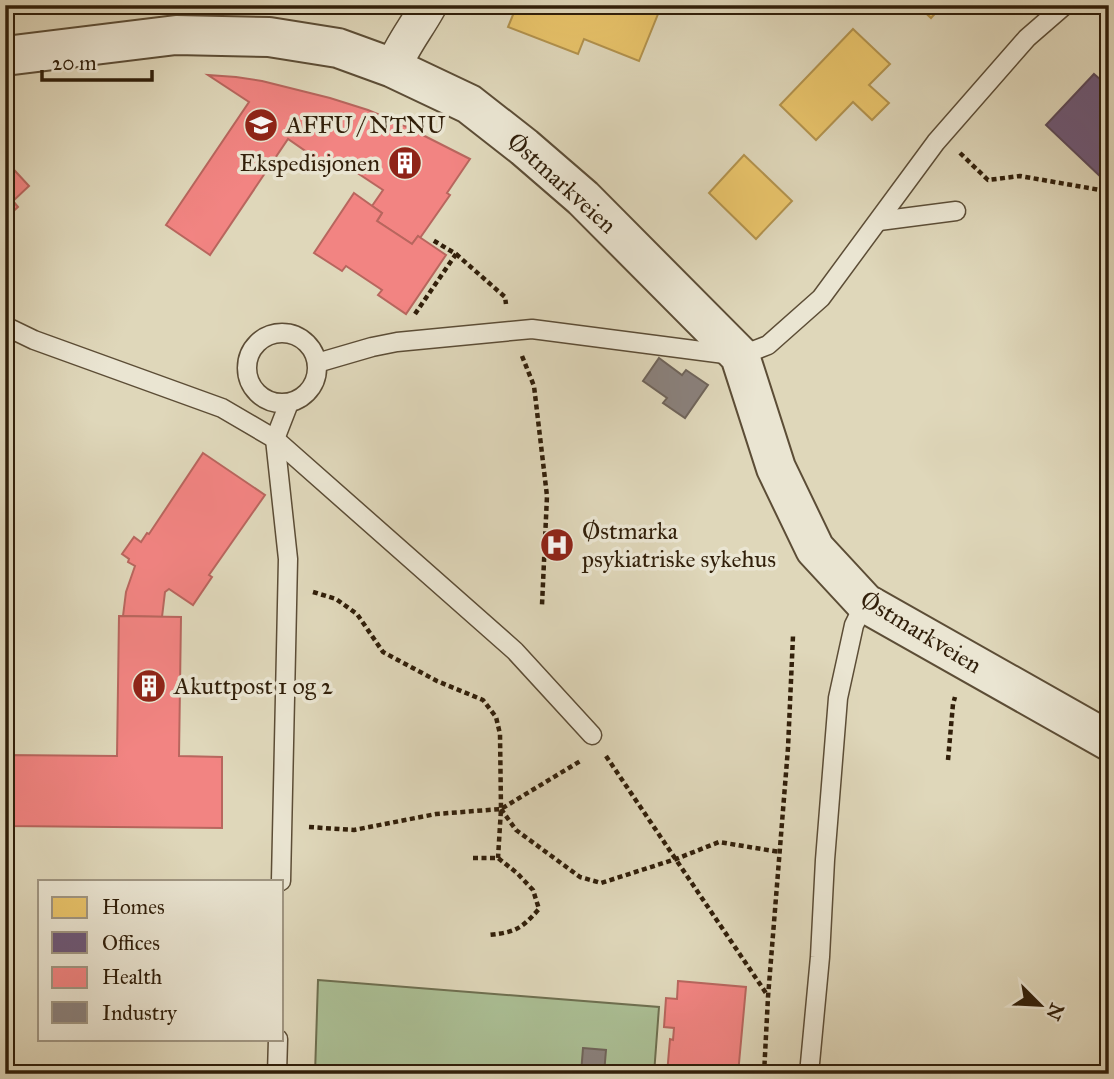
<svg xmlns="http://www.w3.org/2000/svg" width="1114" height="1079" font-family="'IM FELL Great Primer',serif">
<style>
.green{fill:#abbf95;stroke:#6e6f50;stroke-width:2}
.homes{fill:#e9c46a;stroke:#b2924d;stroke-width:2}
.offices{fill:#6d597a;stroke:#5b4858;stroke-width:2}
.health{fill:#f28482;stroke:#b8665e;stroke-width:2}
.industry{fill:#8a817c;stroke:#6f645a;stroke-width:2}
.lines{fill:none;stroke-linecap:round;stroke-linejoin:round}
.service-casing{stroke:#5c4d36;stroke-width:21}
.minor-casing{stroke:#5c4d36;stroke-width:38}
.tertiary-casing{stroke:#5c4d36;stroke-width:42}
.path{stroke:#311f0a;stroke-width:4.5;stroke-dasharray:5 3.5;stroke-linecap:butt}
.service{stroke:#eae5d2;stroke-width:18}
.minor{stroke:#eae5d2;stroke-width:35}
.tertiary{stroke:#eae5d2;stroke-width:38}
.labels{text-anchor:middle;stroke-width:7;stroke-linejoin:round;paint-order:stroke}
.poi-label{font-size:24px;fill:#311f0a;stroke:#eae5d2;text-anchor:start}
.street-label{font-size:24px;fill:#311f0a;stroke:#eae5d2}
</style>
<rect width="100%" height="100%" fill="#dfd7ba"/>
<filter id="stains"><feTurbulence type="fractalNoise" baseFrequency=".00286" numOctaves="4"/><feColorMatrix values="0 0 0 0 .2 0 0 0 0 .09 0 0 0 0 .02 0 0 0 .5 -.17"/></filter>
<radialGradient id="worn" r=".72"><stop offset=".6" stop-color="#630" stop-opacity="0"/><stop offset="1" stop-color="#630" stop-opacity=".3"/></radialGradient>
<path class="green" d="M318,980l341,27 -5,67h-339z"/>
<g class="homes">
<path d="M517,5h120l21,9 -19,47 -55,-22 -6,15 -70,-27z"/>
<path d="M917,5h26l-12,13z"/>
<path d="M853,29l37,35 -21,21 20,18 -17,17 -19,-18 -37,38 -36,-35z"/>
<path d="M744,155l48,46 -36,38 -47,-46z"/>
</g>
<path class="offices" d="M1094,74l15,13v85l-6,7 -57,-54z"/>
<g class="health">
<path d="M208,75l28,2 26,4 68,17 38,12 33,14 69,35 -23,34 3,2 -30,43 -2,-2 -6,8 -35,-23 5,-8 -10,-7 11,-16 -47,-31 -6,9 -42,-29 -78,116 -44,-30 83,-123z"/>
<path d="M5,160l24,26 -16,15 5,6 -13,12z"/>
<path d="M354,193l28,20 -5,8 35,23 6,-8 28,19 -40,59 -28,-19 4,-5 -36,-24 -4,5 -28,-18z"/>
<path d="M203,453l62,42 -56,80 3,2 -19,28 -24,-16 -4,3 -3,25 -39,-1 3,-24 9,-26 -7,-4 1,-3 -7,-5 12,-17 7,5 6,-9 2,1z"/>
<path d="M119,616l62,1 -2,139 43,1v71l-217,-2v-71l112,1z"/>
<path d="M678,981l68,6 -8,87h-71l3,-35 3,1 1,-12 -10,-1 2,-29 11,1z"/>
<path d="M118,1068l67,6h-68z"/>
</g>
<g class="industry">
<path d="M659,358l23,17 4,-5 22,15 -23,33 -22,-15 4,-5 -24,-17z"/>
<path d="M583,1048l23,2 -2,24h-23z"/>
</g>
<g class="lines">
<g class="service-casing">
<g id="service">
<path d="M879,221l77,-10"/>
<path d="M5,326l29,14 188,68 53,31 240,212 77,84"/>
<circle cx="282" cy="368" r="35"/>
<path d="M317,363l55,-16 25,-5 135,-13 208,27 28,-11 53,-47 115,-156 91,-104 38,-33"/>
<path d="M281,881l7,-322 -13,-120 14,-36"/>
<path d="M277,1074l1,-35"/>
<path d="M809,1074l11,-117 5,-97 13,-162 16,-73 11,-22"/>
</g>
</g>
<g class="minor-casing">
<path id="minor" d="M393,68c9,-23 24,-41 36,-63"/>
</g>
<g class="tertiary-casing">
<path id="tertiary" d="M5,56l171,-21 93,2 69,11 55,20 76,36 55,43 59,51 157,158 36,112 39,81 50,54 244,138"/>
</g>
<g class="path">
<path d="M960,153l28,27 32,-4 86,15"/>
<path d="M456,254l49,43 1,7"/>
<path d="M415,314l41,-60 -25,-15"/>
<path d="M522,356l12,30 13,110 -5,109"/>
<path d="M313,592l23,7 21,15 26,38 54,29 46,19 13,17 4,17 1,75 -3,49"/>
<path d="M606,756l162,240"/>
<path d="M948,760l5,-56 2,-7"/>
<path d="M501,809l15,21 64,47 21,6 75,-24 43,-17 61,10"/>
<path d="M309,827l45,3 82,-16 65,-5 81,-49"/>
<path d="M473,858h25l19,15 16,17 6,19c-18,20 -23,23 -50,26"/>
<path d="M764,1074l4,-77 20,-249 5,-112"/>
</g>
<use href="#service" class="service"/>
<use href="#minor" class="minor"/>
<use href="#tertiary" class="tertiary"/>
</g>
<defs>
<g id="university-disc" transform="scale(1.75)"><circle r="9.5" fill="#8f2418" stroke="#eae5d2"/><path d="M0-5L7-2L0 1L-7-2ZM-4 1L0 2.5L4 1V4Q0 6-4 4Z" fill="#fff"/></g>
<g id="building-disc" transform="scale(1.75)"><circle r="9.5" fill="#8f2418" stroke="#eae5d2"/><path d="M-4-6H4V6H1V3H-1V6H-4ZM-2.5-4.3h1.7v1.8h-1.7ZM.8-4.3h1.7v1.8H.8ZM-2.5-1h1.7V.8h-1.7ZM.8-1h1.7V.8H.8Z" fill="#fff"/></g>
<g id="hospital-disc" transform="scale(1.75)"><circle r="9.5" fill="#8f2418" stroke="#eae5d2"/><path d="M-5-5h3v3.5h4V-5h3V5h-3V1.5h-4V5h-3Z" fill="#fff"/></g>
</defs>
<g fill-rule="evenodd">
<use href="#university-disc" x="261" y="125"/>
<use href="#building-disc" x="405" y="163"/>
<use href="#hospital-disc" x="557" y="545"/>
<use href="#building-disc" x="149" y="686"/>
</g>
<g class="labels">
<g class="poi-label">
<text x="286" y="133">AFFU / NTNU</text>
<text x="380" y="171" text-anchor="end">Ekspedisjonen</text>
<text x="582" y="539">Østmarka<tspan x="582" dy="28">psykiatriske sykehus</tspan></text>
<text x="174" y="694">Akuttpost 1 og 2</text>
</g>
<g class="street-label">
<text transform="translate(562 183) rotate(42)" y="8">Østmarkveien</text>
<text transform="translate(921 632) rotate(31)" y="8">Østmarkveien</text>
</g>
</g>
<rect width="1114" height="1079" fill="none" stroke="#dfd7ba" stroke-width="28"/>
<rect x="7" y="7" width="1100" height="1065" fill="none" stroke="#311f0a" stroke-width="3.5"/>
<rect x="14" y="14" width="1086" height="1051" fill="none" stroke="#311f0a" stroke-width="2"/>
<rect x="38" y="880" width="245" height="161" fill="#eae5d2" stroke="#a09682" stroke-width="2"/>
<rect x="52" y="897" width="35" height="21" fill="#e9c46a" stroke="#a09682" stroke-width="2"/>
<text x="102" y="914" font-size="21" fill="#311f0a">Homes</text>
<rect x="52" y="932" width="35" height="21" fill="#6d597a" stroke="#a09682" stroke-width="2"/>
<text x="102" y="950" font-size="21" fill="#311f0a">Offices</text>
<rect x="52" y="967" width="35" height="21" fill="#f28482" stroke="#a09682" stroke-width="2"/>
<text x="102" y="984" font-size="21" fill="#311f0a">Health</text>
<rect x="52" y="1002" width="35" height="21" fill="#8a817c" stroke="#a09682" stroke-width="2"/>
<text x="102" y="1020" font-size="21" fill="#311f0a">Industry</text>
<g transform="translate(1040 1005) rotate(114)" stroke="#eae5d2" stroke-width="5" paint-order="stroke">
<path d="M0-5L12 26L0 18L-12 26Z" fill="#311f0a"/>
<text y="-10" font-size="19" font-weight="bold" text-anchor="middle" fill="#311f0a">N</text>
</g>
<path d="M42 70v10h110v-10" fill="none" stroke="#311f0a" stroke-width="3.5"/>
<text x="52" y="70" font-size="21" fill="#311f0a" stroke="#eae5d2" stroke-width="5" paint-order="stroke">20 m</text>
<rect width="100%" height="100%" filter="url(#stains)"/>
<rect width="100%" height="100%" fill="url(#worn)"/>
</svg>
